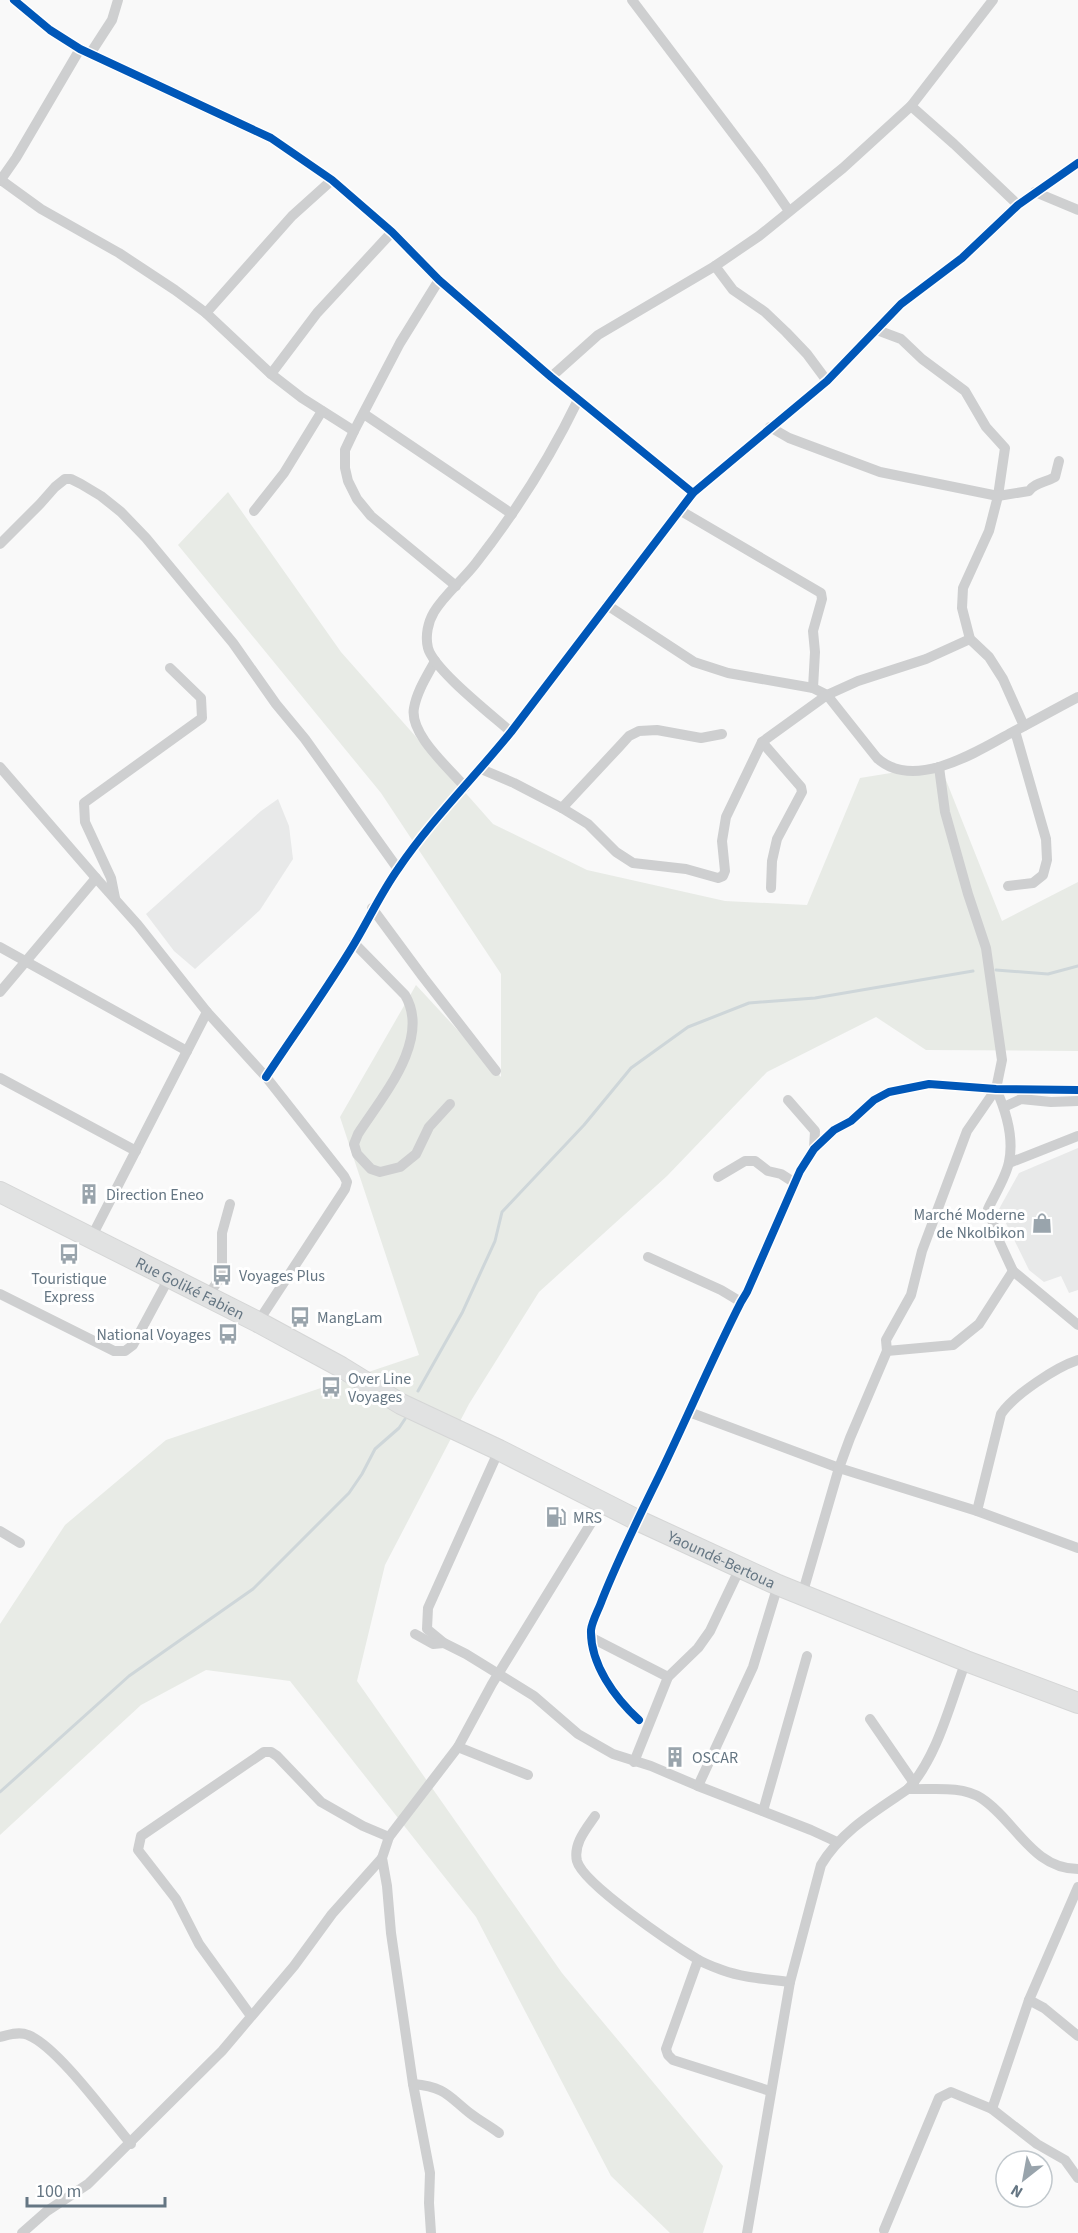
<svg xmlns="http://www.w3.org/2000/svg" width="1078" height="2233" font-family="'Source Sans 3',sans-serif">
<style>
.built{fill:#e8e9e9}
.green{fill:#e8ebe6}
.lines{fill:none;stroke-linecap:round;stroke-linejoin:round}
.stream{stroke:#ced6d9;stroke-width:3}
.highway-casing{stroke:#d5d6d6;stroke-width:22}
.street{stroke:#cecfd0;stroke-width:10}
.highway{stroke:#e1e2e2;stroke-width:20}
.cycleway-casing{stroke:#fff;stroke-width:11}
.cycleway{stroke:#0057b8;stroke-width:8}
.labels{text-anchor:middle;stroke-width:6;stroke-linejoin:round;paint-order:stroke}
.poi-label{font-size:16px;fill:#657683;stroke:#fff;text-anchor:start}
.street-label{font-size:16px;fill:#657683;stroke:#fff}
</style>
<rect width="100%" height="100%" fill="#f9f9f9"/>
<g class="built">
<path d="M278,799l11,27 4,33 -33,51 -65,59 -21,-18 -28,-37 115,-103z"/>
<path d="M1078,1148v142l-9,3 -8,-17 -17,6 -15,-12 -30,-61 20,-36z"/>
</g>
<path class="green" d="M228,492l113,160 152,172 94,46 138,31 82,4 53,-127 80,-13 62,156 76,-39v169l-152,-1 -50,-33 -109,55 -100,104 -128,116 -70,112 -84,161 -28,116 205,292 161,193 -20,67h-33l-59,-57 -135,-259 -186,-236 -84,-11 -65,35 -141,130v-211l65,-99 101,-85 253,-85 -79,-238 76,-132 85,92v-103l-120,-181 -203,-248z"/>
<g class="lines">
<g class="stream">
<path d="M996,970l52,4 30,-8"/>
<path d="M418,1391l44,-78 33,-72 7,-29 82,-87 47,-57 57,-41 61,-24 66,-5 158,-27"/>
<path d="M0,1792l129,-116 124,-87 96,-96 13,-19 13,-25 24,-21 6,-9"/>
</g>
<g class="highway-casing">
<g id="highway">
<path id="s1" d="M0,1192l258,130 83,45 60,37 98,46 138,70 141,65 188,76 112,42"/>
</g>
</g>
<g class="street">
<path d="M14,0l36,30 30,19 191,89 61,42 60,52 47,48 112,97 142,116"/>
<path d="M632,0l130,172 27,39"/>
<path d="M90,54l22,-34 6,-20"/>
<path d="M911,106l43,38 64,61"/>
<path d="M1,180l40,29 78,44 56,37 31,23 65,61 31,24 52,33"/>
<path d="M0,181l16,-23 64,-109"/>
<path d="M1035,192l43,18"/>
<path d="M715,266l18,24 32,22 21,20 21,22 20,27"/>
<path d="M439,280l-39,63 -46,88 -9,19v18l3,13 9,18 14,17 85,70"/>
<path d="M206,313l86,-97 40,-36"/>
<path d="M877,330l24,9 21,20 43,32 21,36 19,21 -7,48 -9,35 -26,57 -1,20 8,31 19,18 14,22 21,47"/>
<path d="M271,374l46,-61 75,-81"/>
<path d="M551,377l47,-42 117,-69 44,-30 84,-68 68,-62 82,-106"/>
<path d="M364,414l148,100"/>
<path d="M770,427l19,11 91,34 118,24 31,-5c6,-9 16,-8 26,-14l4,-16"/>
<path d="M254,511l30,-38 38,-62"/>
<path d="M681,511l140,82 1,6 -9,32 2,21 -2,36"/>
<path d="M0,544l40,-40 15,-17 10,-8h6l10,5 20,12 20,16 25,26 87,105 43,61 29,35 93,130"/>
<path d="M607,605l87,57 34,11 85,15 14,7 50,63c36,33 98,-5 132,-24 23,-12 46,-25 69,-37"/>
<path d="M435,661c-8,15 -18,30 -21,47 -5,26 35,60 51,79"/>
<path d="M511,732c-19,-17 -77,-62 -83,-84 -3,-12 0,-26 6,-36 11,-18 29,-32 42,-49 39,-50 74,-105 102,-163"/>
<path d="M762,742l39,45 1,5 -25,47 -5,22 -1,27"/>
<path d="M0,767l96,111"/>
<path d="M481,769l33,14 48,25 26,16 28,28 17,11 53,6 32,9 5,-2 2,-5 -3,-30 4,-24 36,-75 65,-47 31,-14 68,-22 44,-20"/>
<path d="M562,808l57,-61 10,-11 10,-5 18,-1 44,8 21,-4"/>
<path d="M1008,886l25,-3 10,-8 4,-15 -1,-21 -31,-108"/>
<path d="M115,898l-4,-20 -26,-56 -1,-19 118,-85 -1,-20 -31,-30"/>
<path d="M372,908l51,69 73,94"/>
<path d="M354,943l51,52c27,45 -24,103 -47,139l-4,10 3,10 14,15 9,3 20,-5 16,-13 13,-27 21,-23"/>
<path d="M0,947l187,104"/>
<path d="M0,992l96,-114 42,47 69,87 59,65 78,99 3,6 -2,7 -87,133"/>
<path d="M266,1077c29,-44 61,-88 88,-133 15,-25 27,-51 44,-75 33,-49 76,-91 113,-137l182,-239 134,-112 74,-77 61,-46 56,-53 60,-42"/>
<path d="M0,1078l136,73"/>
<path d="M996,1089c10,22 18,49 13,73 -3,15 -14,32 -21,47l12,34 13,28 65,54"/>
<path d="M788,1100l27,31 -1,18"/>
<path d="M1004,1107l17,-8 30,3 27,-1"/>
<path d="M1009,1163l69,-27"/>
<path d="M718,1177l27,-16h10l13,10 13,3 14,9"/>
<path d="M91,1238l116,-226"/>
<path d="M648,1257l73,33 20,12"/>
<path d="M0,1294l114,57h11l8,-6 36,-67"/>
<path d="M207,1297l15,-22v-42l8,-29"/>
<path d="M887,1351l-1,-11 25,-45 11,-44 45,-120 29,-42 6,-29 -16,-112 -18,-54 -23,-82 -6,-45"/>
<path d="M689,1412l150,56 138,43 101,37"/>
<path d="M499,1450l-71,158 -1,21 17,14 22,11 68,42 44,38 35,20 38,12 47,20"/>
<path d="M977,1511l24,-97c13,-19 55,-47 77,-54"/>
<path d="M0,1531l20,12"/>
<path d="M778,1585l-25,82 -55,119 113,44 26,12"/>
<path d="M802,1595l37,-127 11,-30 37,-87 66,-6 26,-21 34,-53"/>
<path d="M415,1634l18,10 11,-1"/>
<path d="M592,1638l76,39"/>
<path d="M870,1719l44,64"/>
<path d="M639,1720c-24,-22 -49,-56 -48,-90 1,-9 8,-21 11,-30 17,-43 37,-83 57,-124 28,-58 53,-117 82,-174l6,-10 53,-121 14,-22 20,-19 17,-9 23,-21 15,-8 40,-8 67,5 82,1"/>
<path d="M458,1747l70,28"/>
<path d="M634,1762l34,-85 30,-29 12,-17 30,-63"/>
<path d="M908,1789c23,1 53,-4 73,9 34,22 51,71 97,71"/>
<path d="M763,1811l44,-155"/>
<path d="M595,1816c-9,13 -22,28 -18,45 6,23 97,84 120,98 8,5 17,8 25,11 22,8 45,9 68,12"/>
<path d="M1078,1887l-49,113 15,8 34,28"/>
<path d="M698,1960l-32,89 2,6 5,5 97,31"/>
<path d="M251,2016l-52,-72 -23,-45 -38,-49 3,-14 123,-84h7l6,4 44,46 42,24 26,11"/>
<path d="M0,2037c8,-2 19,-6 28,-2 29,11 81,83 103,109"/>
<path d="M413,2084c33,3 35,12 58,30 9,7 19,12 28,19"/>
<path d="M992,2109l37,-109"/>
<path d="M884,2230l55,-132 12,-6 41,17 45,35 28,16 13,18"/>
<path d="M22,2233l25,-22 41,-27 134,-133 72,-85 38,-52 50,-56"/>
<path d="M431,2233l-2,-30 1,-30 -17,-89 -22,-151 -4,-47 -5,-28 7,-21 69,-90 34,-63 112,-182"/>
<path d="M747,2233l43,-251 31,-117c20,-34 55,-54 87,-76 30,-33 42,-86 58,-128"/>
</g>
<use href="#highway" class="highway"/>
<g class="cycleway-casing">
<g id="cycleway">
<path d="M14,0l36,30 30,19 191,89 61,42 60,52 47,48 112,97 142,116"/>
<path d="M266,1077c29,-44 61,-88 88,-133 15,-25 27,-51 44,-75 33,-49 76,-91 113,-137l182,-239 134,-112 74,-77 61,-46 56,-53 60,-42"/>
<path d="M639,1720c-24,-22 -49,-56 -48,-90 1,-9 8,-21 11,-30 17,-43 37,-83 57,-124 28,-58 53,-117 82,-174l6,-10 53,-121 14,-22 20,-19 17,-9 23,-21 15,-8 40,-8 67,5 82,1"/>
</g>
</g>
<use href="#cycleway" class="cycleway"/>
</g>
<defs>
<g id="building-bare" transform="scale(1.62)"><path d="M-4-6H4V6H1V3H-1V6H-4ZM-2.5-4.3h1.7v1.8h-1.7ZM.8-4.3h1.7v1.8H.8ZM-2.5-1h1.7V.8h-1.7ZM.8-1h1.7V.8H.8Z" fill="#99a4ac" stroke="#fff" stroke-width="2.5" paint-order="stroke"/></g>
<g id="shop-bare" transform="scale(1.62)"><path d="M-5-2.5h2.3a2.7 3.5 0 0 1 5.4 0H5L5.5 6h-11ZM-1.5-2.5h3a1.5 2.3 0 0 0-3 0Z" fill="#99a4ac" stroke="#fff" stroke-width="2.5" paint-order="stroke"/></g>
<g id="bus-bare" transform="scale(1.62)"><path d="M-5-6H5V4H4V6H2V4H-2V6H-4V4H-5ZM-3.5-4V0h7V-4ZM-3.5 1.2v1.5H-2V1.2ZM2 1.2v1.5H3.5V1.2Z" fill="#99a4ac" stroke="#fff" stroke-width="2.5" paint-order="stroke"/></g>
<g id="fuel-bare" transform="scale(1.62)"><path d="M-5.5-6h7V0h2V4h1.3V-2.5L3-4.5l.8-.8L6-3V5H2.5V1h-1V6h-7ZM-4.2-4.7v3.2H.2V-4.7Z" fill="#99a4ac" stroke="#fff" stroke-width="2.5" paint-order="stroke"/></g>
</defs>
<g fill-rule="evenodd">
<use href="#building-bare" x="89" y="1194"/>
<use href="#shop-bare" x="1042" y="1223"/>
<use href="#bus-bare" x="69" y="1254"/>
<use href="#bus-bare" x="222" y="1275"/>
<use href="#bus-bare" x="300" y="1317"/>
<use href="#bus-bare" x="228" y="1334"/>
<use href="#bus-bare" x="331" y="1387"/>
<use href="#fuel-bare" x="556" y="1517"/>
<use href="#building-bare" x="675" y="1757"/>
</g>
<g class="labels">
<g class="poi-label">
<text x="106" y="1200">Direction Eneo</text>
<text x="1025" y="1220" text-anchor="end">Marché Moderne<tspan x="1025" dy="18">de Nkolbikon</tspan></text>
<text x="239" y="1281">Voyages Plus</text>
<text x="69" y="1284" text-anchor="middle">Touristique<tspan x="69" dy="18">Express</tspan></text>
<text x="317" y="1323">MangLam</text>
<text x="211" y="1340" text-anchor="end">National Voyages</text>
<text x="348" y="1384">Over Line<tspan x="348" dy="18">Voyages</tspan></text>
<text x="573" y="1523">MRS</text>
<text x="692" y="1763">OSCAR</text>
</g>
<g class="street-label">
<text dy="6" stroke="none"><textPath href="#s1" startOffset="213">Rue Goliké Fabien</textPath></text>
<text dy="6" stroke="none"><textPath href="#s1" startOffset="810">Yaoundé-Bertoua</textPath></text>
</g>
</g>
<g transform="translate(1024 2179) rotate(211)"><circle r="28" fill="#ffffff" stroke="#c1c8cd" stroke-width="1.5"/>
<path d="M0-4.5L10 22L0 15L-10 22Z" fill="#99a4ac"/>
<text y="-9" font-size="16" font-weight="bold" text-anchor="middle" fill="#657683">N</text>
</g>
<path d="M27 2197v9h138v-9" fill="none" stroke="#657683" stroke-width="3"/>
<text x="36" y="2197" font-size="18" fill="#657683" stroke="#ffffff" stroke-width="4.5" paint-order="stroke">100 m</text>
</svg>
